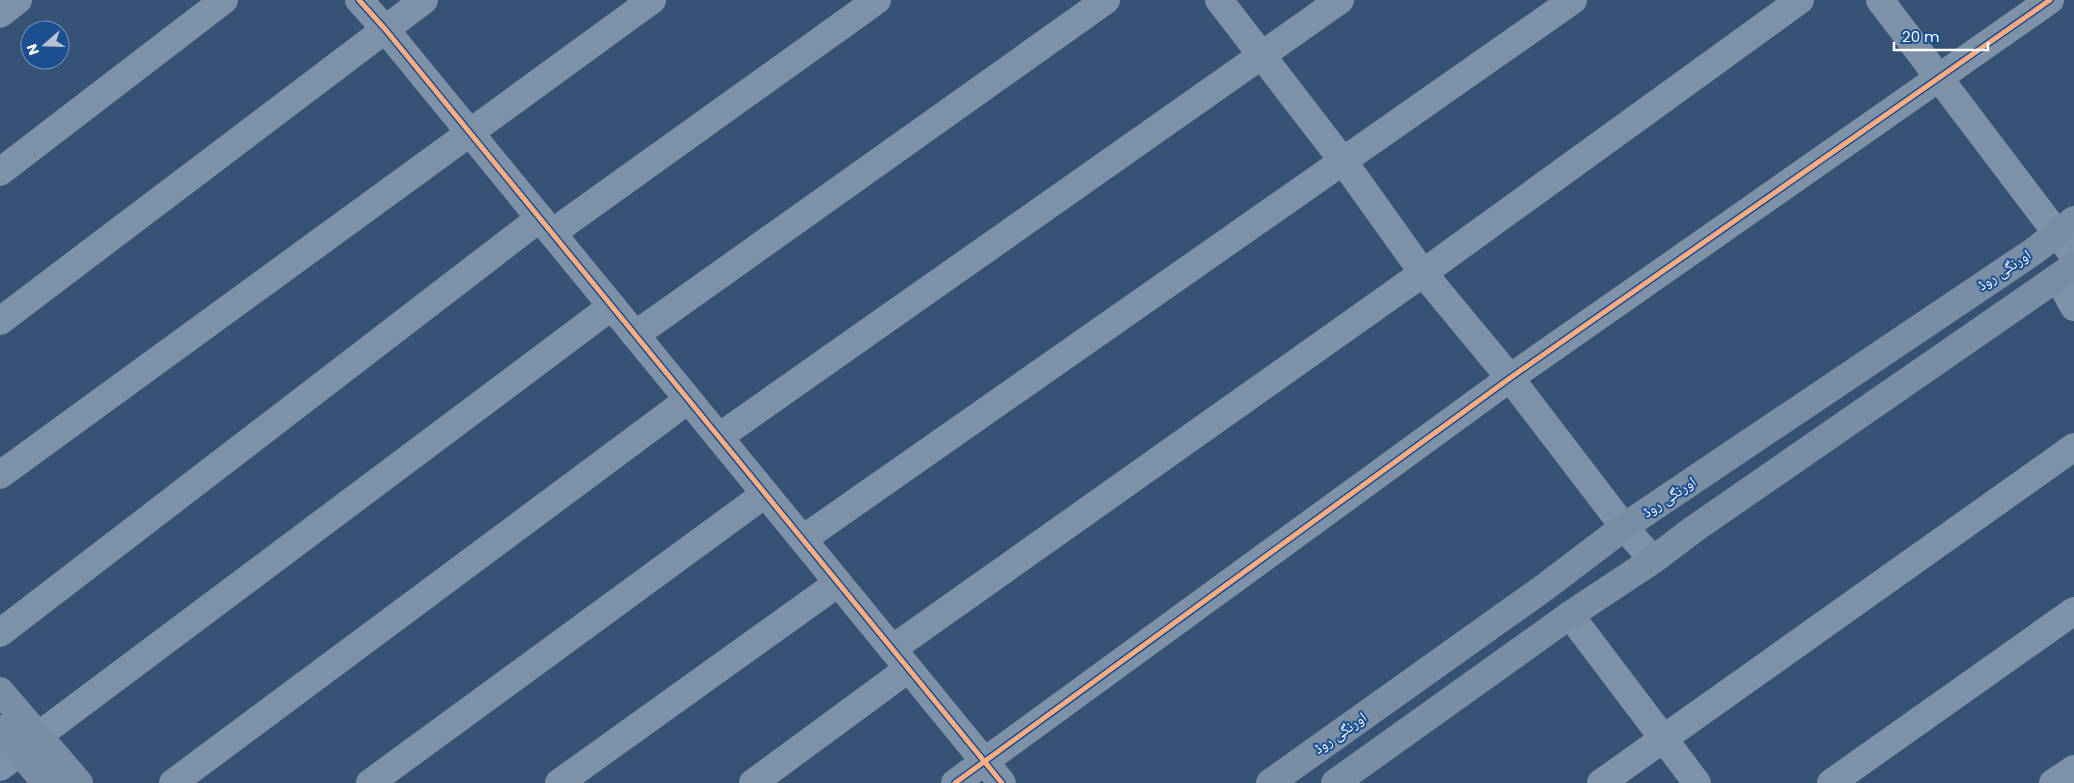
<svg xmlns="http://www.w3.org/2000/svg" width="2074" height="783" font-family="Poppins,'Noto Naskh Arabic',sans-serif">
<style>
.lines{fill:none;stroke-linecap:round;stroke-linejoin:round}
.street{stroke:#7d92a8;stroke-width:28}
.secondary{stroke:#798da4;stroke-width:28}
.cycleway-casing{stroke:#1b4f8f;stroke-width:8}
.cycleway{stroke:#ffac80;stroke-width:5}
.labels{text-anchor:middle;stroke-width:4;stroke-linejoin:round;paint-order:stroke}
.street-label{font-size:15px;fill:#fff;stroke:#1b4f8f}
</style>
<rect width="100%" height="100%" fill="#365274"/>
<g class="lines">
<g class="street">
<path d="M359,0l26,29 617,754"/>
<path d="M1219,0l124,161 80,112 87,105 114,149 29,33"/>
<path d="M1880,0l194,256"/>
<path d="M0,14l18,-14"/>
<path d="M0,172l224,-172"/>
<path d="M552,233l325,-233"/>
<path d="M2058,278l16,29"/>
<path d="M0,321l424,-321"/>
<path d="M635,335l471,-335"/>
<path d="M719,437l621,-437"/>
<path d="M0,475l652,-475"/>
<path d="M803,539l770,-539"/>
<path d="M1570,615l127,168"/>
<path d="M0,633l540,-415"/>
<path d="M892,649l531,-376 377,-273"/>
<path d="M38,736l574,-430"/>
<path d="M0,767l20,-15"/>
<path d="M173,783l515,-383"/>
<path d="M370,783l395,-289"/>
<path d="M559,783l279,-200"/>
<path d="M753,783l155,-114"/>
<path d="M955,783l555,-405 540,-378"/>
<path d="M1601,783l473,-336"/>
<path d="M1831,783l243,-172"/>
<path d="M2053,783l21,-14"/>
</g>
<g class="secondary">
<path d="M0,691l79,92"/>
<path d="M0,729l46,54"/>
<path d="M1270,783l275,-196 79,-60 410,-276 40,-31"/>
<path d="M1335,783l235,-168 83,-55 41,-31 380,-263"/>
</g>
<g class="cycleway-casing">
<g id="cycleway">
<path d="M359,0l26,29 617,754"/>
<path d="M955,783l555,-405 540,-378"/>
</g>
</g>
<use href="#cycleway" class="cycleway"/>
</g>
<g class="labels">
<g class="street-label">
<text transform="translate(2004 270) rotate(-34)" y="5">اورنگی روڈ</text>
<text transform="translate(1669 497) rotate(-34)" y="5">اورنگی روڈ</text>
<text transform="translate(1340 733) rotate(-35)" y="5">اورنگی روڈ</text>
</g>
</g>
<g transform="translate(45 45) rotate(250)"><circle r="24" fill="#1b4f8f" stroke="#7695bc"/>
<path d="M0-4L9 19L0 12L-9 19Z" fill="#b9c2ce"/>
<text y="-8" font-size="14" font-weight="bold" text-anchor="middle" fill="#ffffff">N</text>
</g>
<path d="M1894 42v8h94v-8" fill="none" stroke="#ffffff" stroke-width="2.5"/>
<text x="1902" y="42" font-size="15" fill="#ffffff" stroke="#1b4f8f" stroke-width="4" paint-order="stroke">20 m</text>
</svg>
